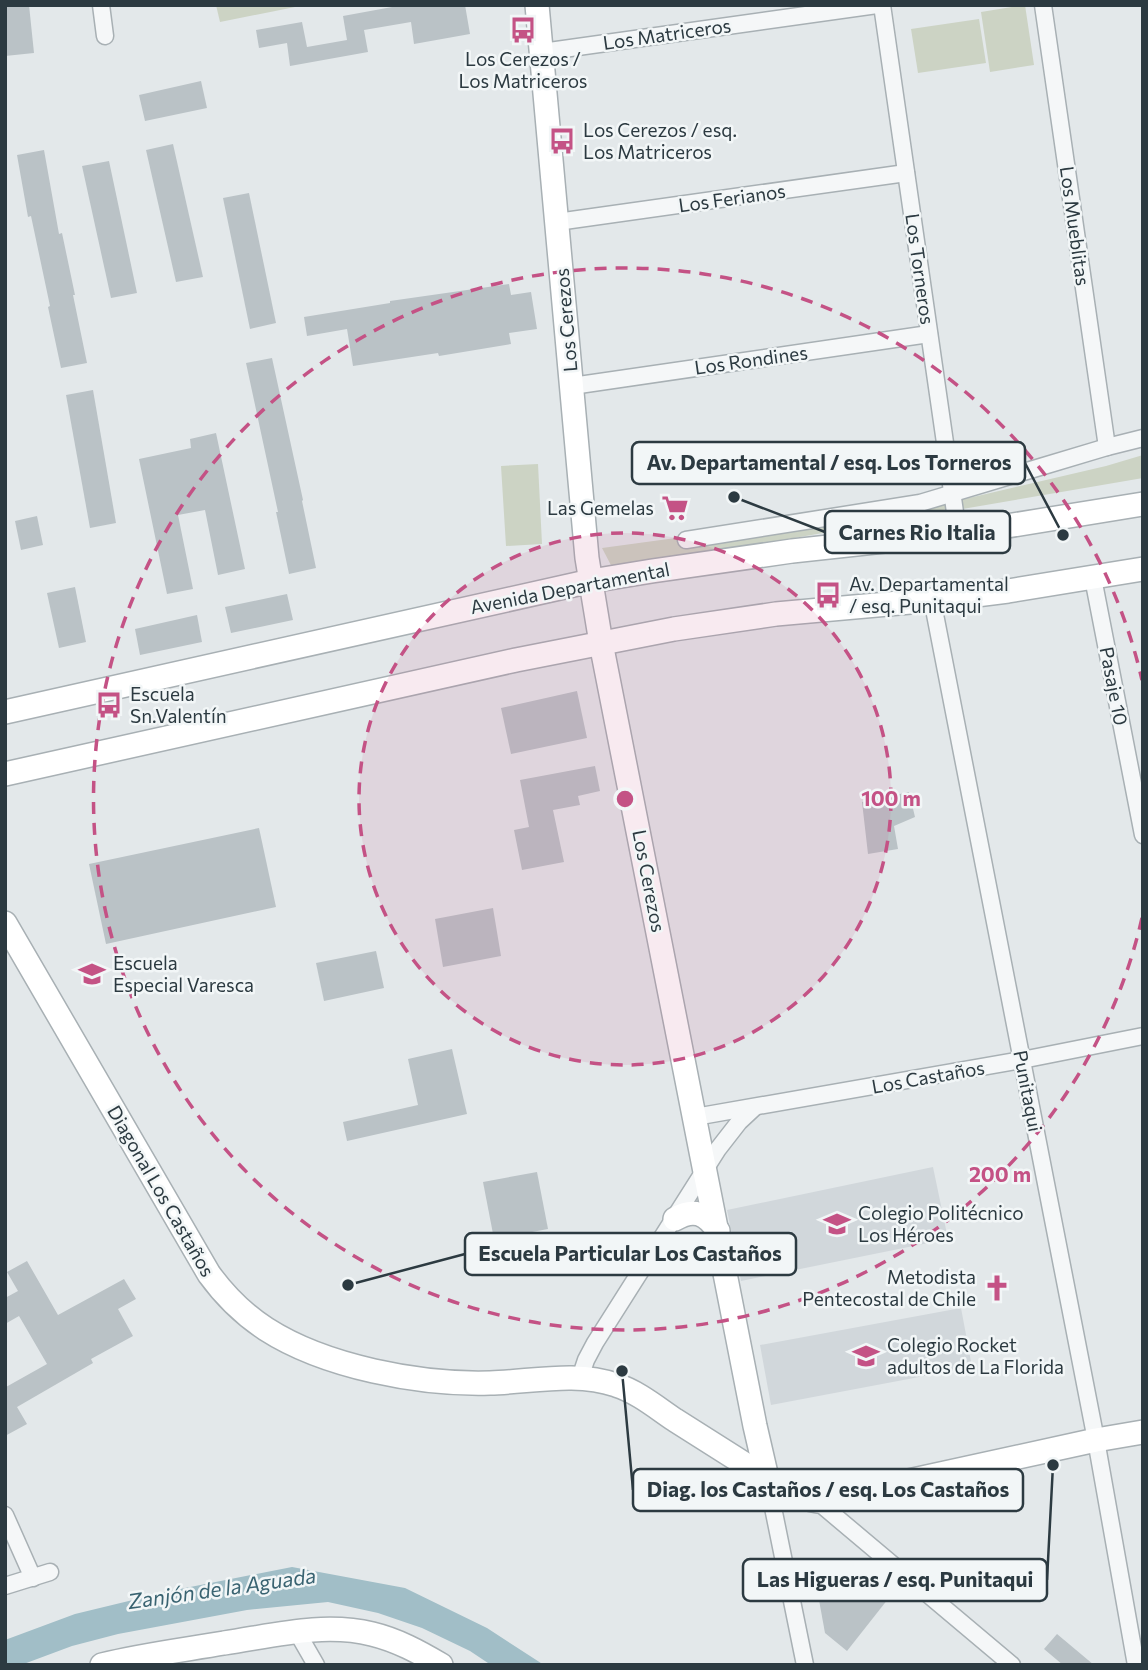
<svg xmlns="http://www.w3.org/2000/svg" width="1148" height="1670" font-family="Commissioner,sans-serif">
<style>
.built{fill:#d1d7db}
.green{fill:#ccd3c4}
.water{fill:#a1bec7}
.building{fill:#bac2c6}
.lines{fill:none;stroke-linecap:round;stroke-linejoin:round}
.street-casing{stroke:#a8b0b4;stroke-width:19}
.secondary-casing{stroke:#a8b0b4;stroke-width:26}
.street{stroke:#f5f7f8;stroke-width:16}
.secondary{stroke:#fff;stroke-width:23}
.ring{fill:none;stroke:#c45285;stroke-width:3.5;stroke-dasharray:12 9}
.labels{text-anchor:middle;stroke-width:5;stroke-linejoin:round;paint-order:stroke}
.street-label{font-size:19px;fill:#2c3a41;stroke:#f2f6f7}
.poi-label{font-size:19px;fill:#2c3a41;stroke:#f2f6f7;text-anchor:start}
.water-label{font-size:21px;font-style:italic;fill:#396371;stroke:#f2f6f7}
.centre{fill:#c45285;stroke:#f2f6f7;stroke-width:3.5}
.ring-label{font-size:21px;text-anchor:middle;font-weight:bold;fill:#c45285;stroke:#f2f6f7;stroke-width:5;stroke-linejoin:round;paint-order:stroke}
.leader{fill:none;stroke:#2c3a41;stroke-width:2.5}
.callout-dot{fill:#2c3a41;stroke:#f2f6f7;stroke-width:2.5}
.callout{fill:#f2f6f7;stroke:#2c3a41;stroke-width:2.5}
.callout-label{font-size:21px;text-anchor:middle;font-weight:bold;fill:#2c3a41}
</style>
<rect width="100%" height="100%" fill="#e3e8ea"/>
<g class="built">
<path d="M933,1167l15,72 -207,42 -14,-71z"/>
<path d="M961,1308l11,59 -201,38 -11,-60z"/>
</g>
<g class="green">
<path d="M216,5h89l-85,17z"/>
<path d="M1025,5l9,60 -44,7 -9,-60z"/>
<path d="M979,19l7,44 -68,10 -7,-44z"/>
<path d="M1143,455v23l-530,91 -11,-21 367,-50 137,-32z"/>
<path d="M538,464l4,80 -36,2 -5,-80z"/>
</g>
<path class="water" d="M292,1567l113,21 82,40 57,37h-53l-21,-14 -48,-23 -44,-15 -50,-11 -81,8 -129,24 -46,12 -51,19h-16v-25l70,-26 95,-23z"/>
<g class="building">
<path d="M5,5h24l5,48 -29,3z"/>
<path d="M403,5h62l5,29 -56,10 -3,-22 -47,8 4,22 -78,14 -3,-23 -28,5 -3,-18 46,-8 5,25 40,-7 -4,-24z"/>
<path d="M201,81l6,27 -62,13 -6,-26z"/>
<path d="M173,144l30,133 -27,5 -30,-132z"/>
<path d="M44,150l15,84 3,-1 13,62h-2l14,68 -26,5 -13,-61 2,-1 -19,-90 -3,1 -11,-62z"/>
<path d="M109,161l28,132 -26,5 -29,-132z"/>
<path d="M249,193l27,130 -26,6 -27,-131z"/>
<path d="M509,284l2,11 20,-3 6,37 -28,4 2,11 -72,12 -1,-3 -85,13 -6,-37 -40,7 -3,-19 86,-14v-2z"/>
<path d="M272,358l31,142 -1,1 14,67 -27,6 -13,-62h2l-32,-149z"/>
<path d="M93,390l23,133 -26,5 -24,-133z"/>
<path d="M216,433l29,136 -27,6 -13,-65 -27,5 15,74 -26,5 -28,-135 52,-11 -1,-9z"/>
<path d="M37,516l6,29 -22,5 -6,-29z"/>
<path d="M75,587l11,55 -27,6 -12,-55z"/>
<path d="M287,594l6,26 -62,13 -6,-26z"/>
<path d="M197,615l5,27 -62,13 -5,-26z"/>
<path d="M577,691l10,47 -76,16 -10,-46z"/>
<path d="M595,766l5,25 -22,5 2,9 -27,5 11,52 -42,8 -8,-40 15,-3 -9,-47z"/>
<path d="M909,792l6,25 -21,9 4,23 -30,5 -6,-52z"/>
<path d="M259,828l17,79 -170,37 -17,-80z"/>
<path d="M493,908l8,48 -58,11 -8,-48z"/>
<path d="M376,951l8,37 -60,13 -8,-38z"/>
<path d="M452,1049l15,65 -120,27 -4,-19 75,-17 -10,-46z"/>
<path d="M537,1172l11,57 -54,10 -11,-57z"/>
<path d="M27,1261l31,54 66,-36 12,20 -18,10 15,27 -42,23 2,4 -76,44 10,17 -22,12v-50l1,1 41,-23 -28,-48 -14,8v-26l13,-7 -11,-19z"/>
<path d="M846,1566l42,33 -41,52 -22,-18 -6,-33z"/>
<path d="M1057,1634l37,31h-31l-19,-16z"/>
</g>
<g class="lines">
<g class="street-casing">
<g id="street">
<path d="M101,5l4,31"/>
<path d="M882,5l76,528"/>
<path d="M1043,5l64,442"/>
<path d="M542,52l335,-47"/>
<path d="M557,222l349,-49"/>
<path d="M572,386l357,-52"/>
<path d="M686,540l234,-37 187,-56 36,-9"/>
<path d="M1093,578l50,257"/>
<path d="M932,599l164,841 40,225"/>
<path d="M695,1117l327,-57 121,-24"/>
<path d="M580,1378l6,-18 9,-17 123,-194 21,-27 15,-14"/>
<path d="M767,1478l38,187"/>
<path d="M817,1501l195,164"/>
<path d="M5,1515l28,63"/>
<path d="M5,1586l45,-14"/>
<path d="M297,1632l19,33"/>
</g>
</g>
<g class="secondary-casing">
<g id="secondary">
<path d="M537,5l50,553 14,85 154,783 12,52"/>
<path d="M5,712l586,-131 61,-10 140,-20 184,-20 167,-27"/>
<path d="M5,774l511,-114 158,-31 102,-15 168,-15 64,-8 135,-22"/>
<path d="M5,923l204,351c16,22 34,40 57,55 59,38 154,56 224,54 41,-1 86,-12 126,2 22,7 41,23 59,35 30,19 60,38 90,57 17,10 32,21 52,24l279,-61 47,-8"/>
<path d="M675,1219c19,-11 31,-6 43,12"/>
<path d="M102,1665c40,-10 81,-15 122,-22 48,-7 99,-21 148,-9 25,6 47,18 69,31"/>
</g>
</g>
<use href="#street" class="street"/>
<use href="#secondary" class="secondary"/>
</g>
<circle cx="625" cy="799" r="266" fill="#c45285" fill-opacity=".12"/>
<g class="ring">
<circle cx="625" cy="799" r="266"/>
<path d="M1142 918A531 531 0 1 1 1142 680"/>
</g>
<defs>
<g id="bus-bare" transform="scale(2.1)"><path d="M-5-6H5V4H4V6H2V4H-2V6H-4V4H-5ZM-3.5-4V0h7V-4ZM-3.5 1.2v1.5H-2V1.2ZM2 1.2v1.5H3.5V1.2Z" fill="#c45285" stroke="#f2f6f7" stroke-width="2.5" paint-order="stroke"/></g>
<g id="supermarket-bare" transform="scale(2.1)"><path d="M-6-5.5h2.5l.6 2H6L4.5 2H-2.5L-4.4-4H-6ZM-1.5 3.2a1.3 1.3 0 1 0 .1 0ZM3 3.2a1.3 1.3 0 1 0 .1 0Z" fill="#c45285" stroke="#f2f6f7" stroke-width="2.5" paint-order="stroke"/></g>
<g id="school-bare" transform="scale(2.1)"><path d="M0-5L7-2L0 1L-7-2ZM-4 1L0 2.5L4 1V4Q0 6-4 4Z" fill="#c45285" stroke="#f2f6f7" stroke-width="2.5" paint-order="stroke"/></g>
<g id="church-bare" transform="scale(2.1)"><path d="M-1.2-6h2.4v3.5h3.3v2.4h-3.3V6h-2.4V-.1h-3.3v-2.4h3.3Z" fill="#c45285" stroke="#f2f6f7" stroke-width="2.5" paint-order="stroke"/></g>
</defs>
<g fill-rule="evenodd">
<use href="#bus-bare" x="523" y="30"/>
<use href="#bus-bare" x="562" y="141"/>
<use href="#supermarket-bare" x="675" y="508"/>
<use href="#bus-bare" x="828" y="595"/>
<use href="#bus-bare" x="109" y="705"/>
<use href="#school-bare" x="92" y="974"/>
<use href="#school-bare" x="837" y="1224"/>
<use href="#church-bare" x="997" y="1288"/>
<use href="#school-bare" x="866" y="1356"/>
</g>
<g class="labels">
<g class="street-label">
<text transform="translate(667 34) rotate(-8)" y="7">Los Matriceros</text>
<text transform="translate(732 198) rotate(-8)" y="7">Los Ferianos</text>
<text transform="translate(1075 226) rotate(82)" y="7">Los Mueblitas</text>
<text transform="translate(920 269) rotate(82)" y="7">Los Torneros</text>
<text transform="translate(566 320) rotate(-95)" y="7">Los Cerezos</text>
<text transform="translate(751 360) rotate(-8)" y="7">Los Rondines</text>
<text transform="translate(570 588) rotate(-11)" y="7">Avenida Departamental</text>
<text transform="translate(1114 686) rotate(79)" y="7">Pasaje 10</text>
<text transform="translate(649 881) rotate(79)" y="7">Los Cerezos</text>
<text transform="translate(928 1077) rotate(-10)" y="7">Los Castaños</text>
<text transform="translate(1028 1091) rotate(79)" y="7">Punitaqui</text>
<text transform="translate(161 1191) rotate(60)" y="7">Diagonal Los Castaños</text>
</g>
<g class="poi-label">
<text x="523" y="66" text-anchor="middle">Los Cerezos /<tspan x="523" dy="22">Los Matriceros</tspan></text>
<text x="583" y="137">Los Cerezos / esq.<tspan x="583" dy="22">Los Matriceros</tspan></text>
<text x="654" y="515" text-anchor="end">Las Gemelas</text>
<text x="849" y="591">Av. Departamental<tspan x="849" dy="22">/ esq. Punitaqui</tspan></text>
<text x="130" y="701">Escuela<tspan x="130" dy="22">Sn.Valentín</tspan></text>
<text x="113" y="970">Escuela<tspan x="113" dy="22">Especial Varesca</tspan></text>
<text x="858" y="1220">Colegio Politécnico<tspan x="858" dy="22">Los Héroes</tspan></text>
<text x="976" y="1284" text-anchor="end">Metodista<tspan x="976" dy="22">Pentecostal de Chile</tspan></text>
<text x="887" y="1352">Colegio Rocket<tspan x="887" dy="22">adultos de La Florida</tspan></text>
</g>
<g class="water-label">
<text transform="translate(222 1589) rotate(-8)" y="7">Zanjón de la Aguada</text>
</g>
</g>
<circle cx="625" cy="799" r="10" class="centre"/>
<g class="ring-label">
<text x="891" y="806">100 m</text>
<text x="1000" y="1182">200 m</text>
</g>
<path class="leader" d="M1063 535L1025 463M734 497L825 532M348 1285L465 1254M622 1371L633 1490M1053 1465L1047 1580"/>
<g class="callout-dot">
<circle cx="1063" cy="535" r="7"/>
<circle cx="734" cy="497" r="7"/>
<circle cx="348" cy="1285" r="7"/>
<circle cx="622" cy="1371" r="7"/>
<circle cx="1053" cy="1465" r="7"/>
</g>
<g class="callout">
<rect x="632" y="442" width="393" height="42" rx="7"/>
<rect x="825" y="511" width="185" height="42" rx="7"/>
<rect x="465" y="1233" width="331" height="42" rx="7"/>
<rect x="633" y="1469" width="390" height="42" rx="7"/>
<rect x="743" y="1559" width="304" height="42" rx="7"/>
</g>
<g class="callout-label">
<text x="829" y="470">Av. Departamental / esq. Los Torneros</text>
<text x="917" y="540">Carnes Rio Italia</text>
<text x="630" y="1261">Escuela Particular Los Castaños</text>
<text x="828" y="1497">Diag. los Castaños / esq. Los Castaños</text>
<text x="895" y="1587">Las Higueras / esq. Punitaqui</text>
</g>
<rect width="1148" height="1670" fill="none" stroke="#2c3a41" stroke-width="14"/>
</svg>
